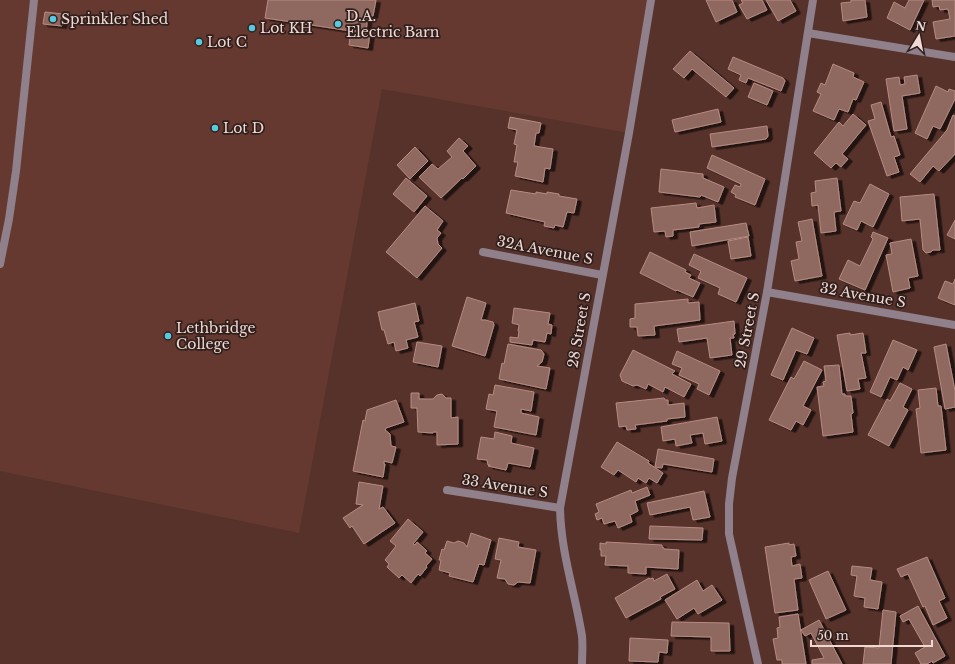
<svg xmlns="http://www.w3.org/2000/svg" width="955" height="664" font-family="'Libre Baskerville',serif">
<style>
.built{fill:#653930}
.building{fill:#8f675e;stroke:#b78b82;filter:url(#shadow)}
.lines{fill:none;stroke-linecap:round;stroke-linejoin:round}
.service{stroke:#8f808c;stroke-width:8}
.minor{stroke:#8f808c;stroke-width:8}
.tertiary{stroke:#8f808c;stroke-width:8}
.poi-dot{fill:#55cae0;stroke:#301f1c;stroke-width:1.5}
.labels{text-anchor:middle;stroke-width:3.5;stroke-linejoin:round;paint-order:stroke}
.poi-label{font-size:14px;fill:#f0d8d3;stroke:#301f1c;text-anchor:start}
.street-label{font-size:14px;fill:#f0d8d3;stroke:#301f1c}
</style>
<defs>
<filter id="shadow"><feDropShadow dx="4.5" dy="2.5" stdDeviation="0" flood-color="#0009"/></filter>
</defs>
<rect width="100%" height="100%" fill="#56322b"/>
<path class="built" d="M0,0h651l-22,133 -247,-44 -83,444 -299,-62z"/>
<g class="building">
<path d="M268,0h108l-3,16 -5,-1 -2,17 4,1 -2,15 -19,-3 2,-14 -86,-13z"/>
<path d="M706,0h26l5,12 -21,10z"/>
<path d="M741,0h21l5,10 -20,9 -8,-14 4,-2z"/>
<path d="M766,0h24l6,11 -18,10z"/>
<path d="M851,0h14l2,17 -24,4 -2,-18 10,-1z"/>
<path d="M909,0h15l-14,30 -23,-12 7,-16 11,6z"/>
<path d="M932,0h23v36l-19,3 -3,-17 17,-3 -2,-10 -8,1 -1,-4 -6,1z"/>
<path d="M45,12l18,2 -1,12 -19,-2z"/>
<path d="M690,51l44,37 -8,9 -34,-28 -8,9 -11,-9z"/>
<path d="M733,57l50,21 2,3 -4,10 -33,-13 -2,5 -7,-3 2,-5 -13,-6z"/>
<path d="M833,64l21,9 -1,4 11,5 -8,18 -3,-1 -5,13 -9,-3 -5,11 -21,-9 8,-17 -4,-2 4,-9 4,2z"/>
<path d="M917,75l3,18 -18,3 5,33 -13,2 -8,-52 13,-2 1,8 5,-1 -1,-7z"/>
<path d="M754,83l19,8 -6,14 -19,-8z"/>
<path d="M936,86l12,6 1,-3 6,2v8l-15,30 -7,-3 -6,13 -12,-6z"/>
<path d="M881,102l10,35 3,-1 6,19 -6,2 5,15 -12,4 -19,-55 7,-2 -4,-14z"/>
<path d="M718,109l3,13 -46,10 -3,-12z"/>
<path d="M853,114l13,11 -24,29 6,5 -7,8 -5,-4 -5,5 -17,-15 25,-31 4,4z"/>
<path d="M953,115l2,1v38l-16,17 -6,-5 -13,16 -10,-8 37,-44z"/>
<path d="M510,117l31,6 -2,10h-3l-2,13 19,3 -3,20 -5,-1 -2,14 -28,-6 3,-14h-4l3,-17 -3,-1 3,-14 -9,-2z"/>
<path d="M767,126l1,10 -2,3 -54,8 -2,-13z"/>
<path d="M459,138l9,8 -5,5 13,15 -13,13 -1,-1 -21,20 -22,-21 13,-13 6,5 14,-12 -5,-6z"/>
<path d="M415,147l13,14 -18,18 -13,-14z"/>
<path d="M712,155l53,24 -10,26 -20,-8 1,-2 -5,-3 4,-7 5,2 1,-3 -34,-16z"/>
<path d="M661,169l42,5v4l21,9 -6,15 -17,-7 -1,2 -41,-5z"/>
<path d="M406,178l21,18 -13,16 -21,-18z"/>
<path d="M837,178l4,33 -7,1 2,19 -15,2 -3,-28 -6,1 -1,-13 5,-1 -1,-11z"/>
<path d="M870,184l19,10 -16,33 -12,-6 -4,9 -14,-6 11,-23 6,2z"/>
<path d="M511,190l25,4v-2l11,2v-2l12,2v2l18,3 -3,14 -7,-1 -4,15 -8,-2 -1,3 -10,-2 1,-4 -39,-9z"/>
<path d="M934,194l6,56h-7l-2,2 -5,1 -3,-3 -3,-31 -18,2 -2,-24z"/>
<path d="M696,203l1,5 17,-3 2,17 -17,2v3l-26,3v6l-7,1 -1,-6 -11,1 -3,-24z"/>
<path d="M425,206l18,15 -6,9 4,3 -4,5 1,6 4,4 -25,30 -31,-26z"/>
<path d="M812,219l10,57 -27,5 -4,-20 8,-2 -3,-17 6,-1 -4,-19z"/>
<path d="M955,220v19l-8,-4z"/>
<path d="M746,223l3,13 -57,10 -2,-14z"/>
<path d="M873,232l15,6 -23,52 -26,-11 9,-19 12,6 13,-27 -2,-2z"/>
<path d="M748,237l3,19 -20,3 -3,-18z"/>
<path d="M911,239l7,37 -10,2 2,10 -17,4 -7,-37 6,-1 -2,-11z"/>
<path d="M650,252l36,18 -1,2 6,3 -2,3 11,5 -7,14 -16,-7 -1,1 -36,-18z"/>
<path d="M694,254l53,24 -11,24 -18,-8 2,-6 -22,-10 3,-7 -12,-6z"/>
<path d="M955,279v26l-17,-7 7,-17 8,3z"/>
<path d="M467,297l19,6 -5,17h4l8,2 1,3 -9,31 -33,-10z"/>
<path d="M688,299v4l11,-1 1,18 -46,6 1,9 -17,1 -1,-9h-7v-8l5,-1v-14z"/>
<path d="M415,303l4,18 -5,1 4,15 -12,3 2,8 -12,3 -2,-9 -6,2 -4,-14h-2l-4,-18z"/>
<path d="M514,308l36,5 -2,11 4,1 -1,9 -4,-1 -2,9 -12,-2 -1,5 -22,-3v-5l8,1 1,-7h-1l1,-6 -7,-2z"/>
<path d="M734,321l1,13h-2l1,4h-4l2,17 -22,3 -3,-20 -28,4 -2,-13z"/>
<path d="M792,328l22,10 -7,16 -11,-4 -13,30 -12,-5z"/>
<path d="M850,333v2l13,-2 3,20h-5l5,25 -8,1 2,10 -13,2 -10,-56z"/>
<path d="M893,340l24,10 -9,20 -5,-3 -6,13 -7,-3 -9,20 -11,-5z"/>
<path d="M417,342l25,4 -4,21 -25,-5z"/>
<path d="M508,344l33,6 3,4 -2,8 -5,4 13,2 -4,21 -47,-10 3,-16 2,1z"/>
<path d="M946,344l9,47v16l-10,2 -11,-62z"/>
<path d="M633,350l42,21 -3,3 19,10 -7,13 -19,-10 -2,5 -15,-8 -2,5 -9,-4 -4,1 -11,-5 -2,-6z"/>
<path d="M677,351l43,20 -11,24 -12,-6 2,-5 -20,-9 3,-7 -10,-4z"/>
<path d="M804,361l18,9 -19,36 8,4 -8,15 -7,-4 -5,9 -22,-10 22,-43 3,2z"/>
<path d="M839,365l3,29h3v2h6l2,17 -2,1 2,18 -30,4 -6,-49 7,-1 -1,-4 3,-1 -2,-15z"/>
<path d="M900,383l12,6 -9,18 5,3 -19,36 -21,-11 19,-36 3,2z"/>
<path d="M495,385l39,7 -3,19 -10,-2v4l18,4 -3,18 -42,-8 3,-16 -11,-2 3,-15 4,1z"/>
<path d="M936,388l2,18h3l5,44 -25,3 -5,-44 4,-1 -2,-18z"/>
<path d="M411,393h8v6h14l4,-4 5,-1 4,4h5v20l7,-1v27l-21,1v-13h-4v1l-15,-1 -1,-24h-6z"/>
<path d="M664,398l1,2h3v5l16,-2 1,14 -18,2v2l-32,4 1,4 -9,1 -1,-4 -7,1 -3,-24z"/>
<path d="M396,400l8,22 -18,6 -1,2 5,4 1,12 5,1 -4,16 -8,-2v3h1l-2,13 -30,-6 10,-51 2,1 2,-11z"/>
<path d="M717,417l5,24 -17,3 -2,-11 -13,2 2,8 -16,3 -1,-7 -12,2 -2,-14z"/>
<path d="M495,432l17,4 -1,7 23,5 -4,19 -22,-4 -2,7 -18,-4 2,-1h-2l-1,-5 -10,-1 4,-22 13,2z"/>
<path d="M617,442l32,19 -1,2 15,10 -6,10 -8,-5 -3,5 -8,-5 -2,4 -18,-12 -4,5 -13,-8z"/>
<path d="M658,449l56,10 -2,13 -49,-8 -1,4 -7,-1z"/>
<path d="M359,482l24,4 -4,23 4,-2 12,16 -31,21 -12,-18 -2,2 -7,-10 20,-13 -7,-1z"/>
<path d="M647,487l3,8 -15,6 3,10 -8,4 2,7 -14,6 -3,-7 -11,3 -2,-6 -5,2 -2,-6 4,-2 -3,-8 35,-14 1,3z"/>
<path d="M704,491l6,26 -17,3 -3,-13 -40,8 -3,-12z"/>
<path d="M408,519l15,13 -10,12 2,1 2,-3 10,9 -2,2 7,6 -6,7 1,1 -7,9 -2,-2 -7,9 -9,-8 -3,3 -12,-11 2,-3 -4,-4 11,-14 -6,-5z"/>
<path d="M650,526l53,2 -1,12 -53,-1z"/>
<path d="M471,533l20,7 -7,25 -5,-1 -6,18 -24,-6 1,-3 -11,-3 2,-10h-2l3,-11 2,1 3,-9 7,2 4,-2 6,2 3,4z"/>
<path d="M499,538l20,4 -1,5 18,3 -6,33 -12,-1 -4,3 -6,-1 -3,-5 -8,-1 4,-18 -6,-1z"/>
<path d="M606,542l56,3v2l2,1v1l15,1 -1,19 -32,-2v7l-18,-1v-7l-23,-1 1,-9h-5v-6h-1v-7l6,1z"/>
<path d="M789,543v2l5,-1 2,12 -5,1 1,9 8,-2 2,14 -8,1 4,31 -23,3 -10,-66z"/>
<path d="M927,557l18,41 -6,3 8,17 -14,7 -8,-19 -2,1 -15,-33 -7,3 -4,-8z"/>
<path d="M852,566l20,2 -2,12 12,2 -4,27 -14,-2 1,-9 -11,-2 3,-20 -6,-1z"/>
<path d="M828,571l18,39 -20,9 -17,-39z"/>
<path d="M667,574l8,15 -15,8 1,2 -35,19 -11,-20 34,-20 1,1 3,-1 1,3z"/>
<path d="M697,580l6,11 9,-6 10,15 -24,14 -4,-6 -17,11 -12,-19z"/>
<path d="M918,606l27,50 -12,7 -1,-2 -5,3h-6l-6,-11 10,-6 -16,-28 -6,3 -3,-6z"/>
<path d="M883,610l13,2 -5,52h-28l2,-17 14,1z"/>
<path d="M798,614l8,50h-24v-4h-5l-4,-21 5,-1 -1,-10 3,-1 -1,-10z"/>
<path d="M819,620l23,44h-30v-4l12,-2 -13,-25 -6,3 -4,-6z"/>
<path d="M672,622l57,1 1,28h-19v-14l-40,-1z"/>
<path d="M630,638l38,2 -1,13 -8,-1 -1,10 -29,-1z"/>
</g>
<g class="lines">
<path class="service" d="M0,264l9,-45 7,-48 18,-171"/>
<g class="minor">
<path d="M808,33l147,24"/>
<path d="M483,252l119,23"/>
<path d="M767,292l188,33"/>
<path d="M447,490l113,18"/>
<path d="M758,664l-29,-130v-30l3,-26 35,-186 46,-292"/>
</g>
<path class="tertiary" d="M582,664c0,-9 1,-19 0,-28 -7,-44 -21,-82 -22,-128l69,-375 22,-133"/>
</g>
<g class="poi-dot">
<circle cx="53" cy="19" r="4"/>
<circle cx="338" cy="24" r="4"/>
<circle cx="252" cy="28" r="4"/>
<circle cx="199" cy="42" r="4"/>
<circle cx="215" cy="128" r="4"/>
<circle cx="168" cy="336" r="4"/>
</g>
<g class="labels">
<g class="poi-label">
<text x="346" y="21">D.A.<tspan x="346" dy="16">Electric Barn</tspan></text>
<text x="61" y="24">Sprinkler Shed</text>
<text x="260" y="33">Lot KH</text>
<text x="207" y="47">Lot C</text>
<text x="223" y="133">Lot D</text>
<text x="176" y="333">Lethbridge<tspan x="176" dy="16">College</tspan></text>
</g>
<g class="street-label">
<text transform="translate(545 250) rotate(11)" y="5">32A Avenue S</text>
<text transform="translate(863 295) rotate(10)" y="5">32 Avenue S</text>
<text transform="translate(579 330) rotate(-80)" y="5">28 Street S</text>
<text transform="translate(747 330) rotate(-79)" y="5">29 Street S</text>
<text transform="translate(505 486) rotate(9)" y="5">33 Avenue S</text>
</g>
</g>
<g transform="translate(919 36) rotate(10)" stroke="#301f1c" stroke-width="3" paint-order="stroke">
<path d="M0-3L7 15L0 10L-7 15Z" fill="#f0d8d3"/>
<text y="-6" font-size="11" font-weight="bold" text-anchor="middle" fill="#f0d8d3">N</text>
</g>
<path d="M811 640v6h121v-6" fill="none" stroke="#f0d8d3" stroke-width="2"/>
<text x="817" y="640" font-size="12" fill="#f0d8d3" stroke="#301f1c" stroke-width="3" paint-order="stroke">50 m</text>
</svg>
